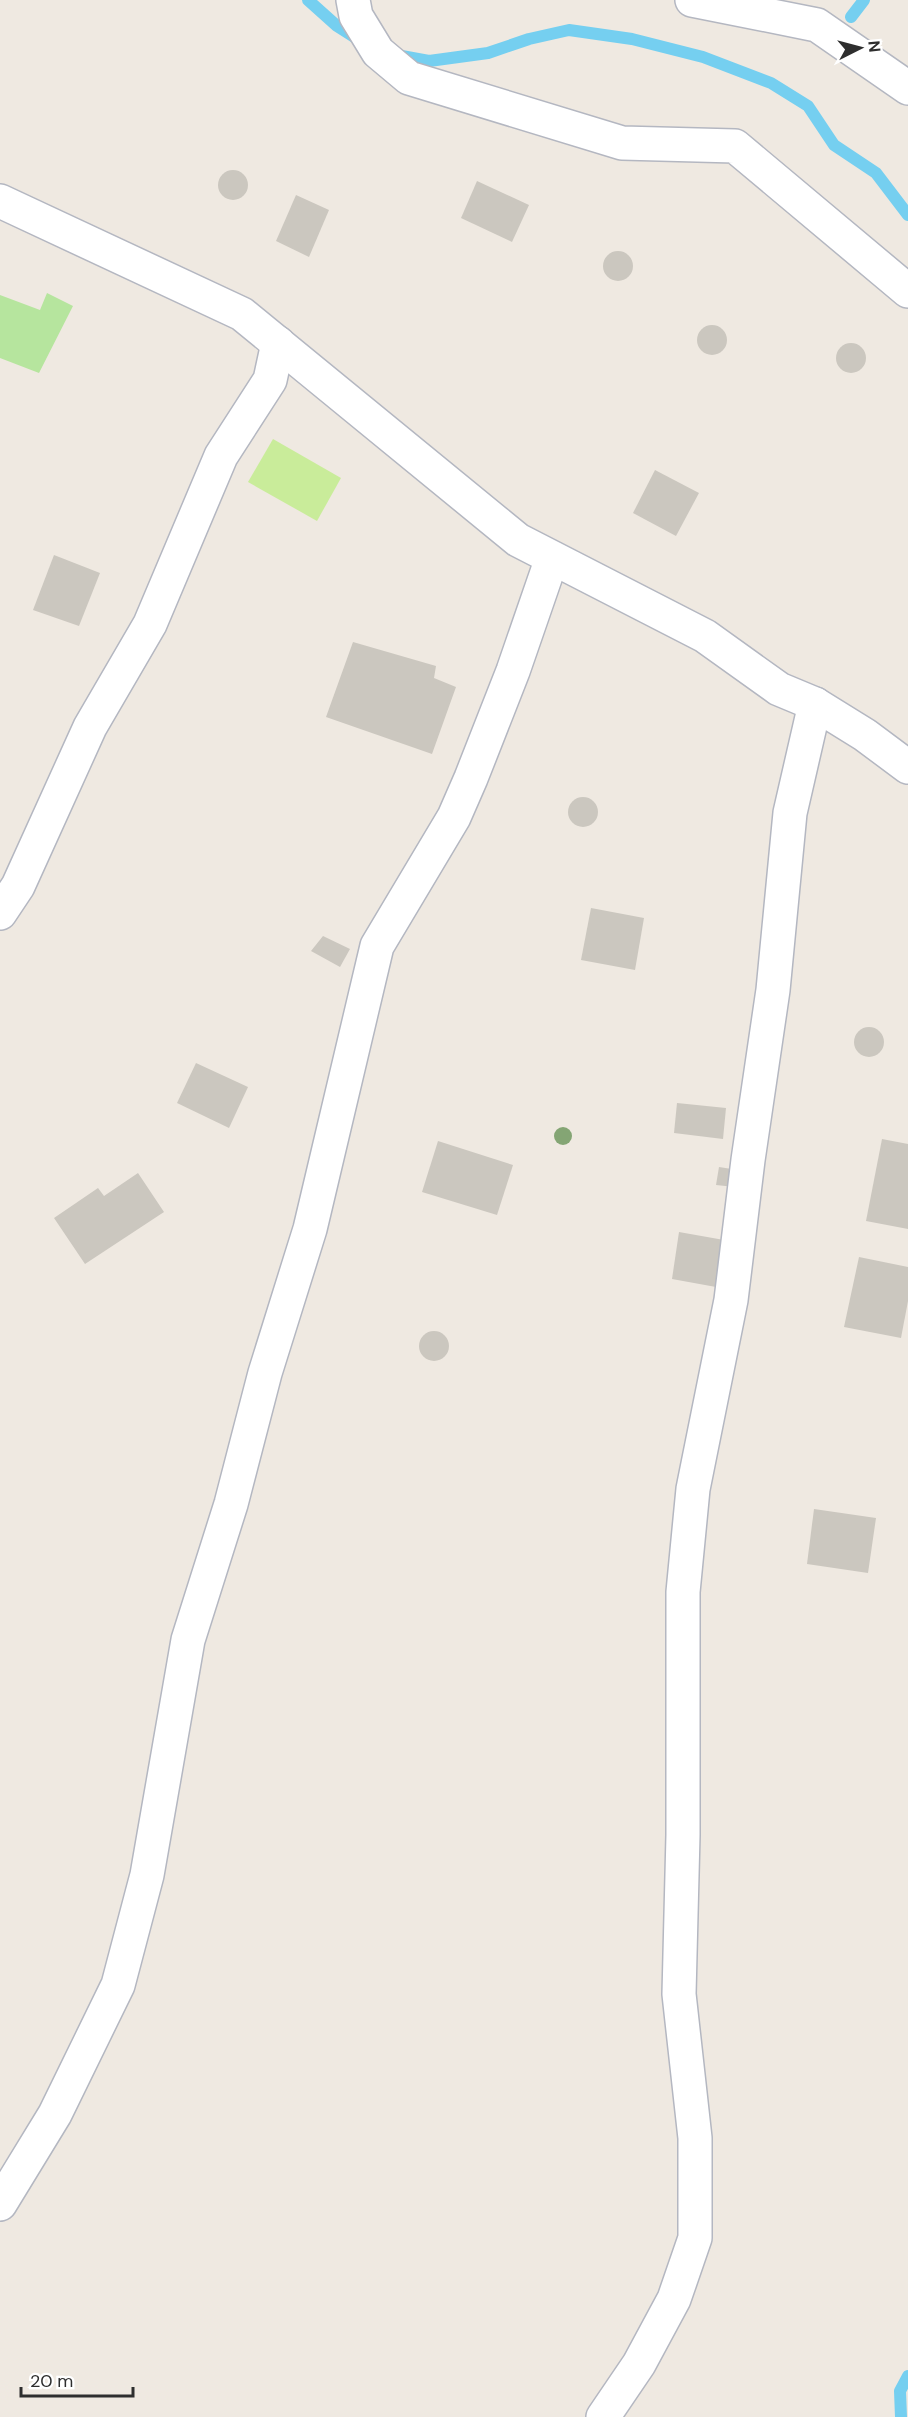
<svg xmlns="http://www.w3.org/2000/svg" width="908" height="2417" font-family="'DM Sans',sans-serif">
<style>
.green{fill:#b6e59e}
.pitch{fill:#c9ec9a}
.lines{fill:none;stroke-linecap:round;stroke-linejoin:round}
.stream{stroke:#75cff0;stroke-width:12}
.building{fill:#cbc7bf}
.street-casing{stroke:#b4b7c1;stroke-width:36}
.street{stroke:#fff;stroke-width:33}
.tree{fill:#84a574}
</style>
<rect width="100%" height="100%" fill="#efe9e1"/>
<path class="green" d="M47,293l26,13 -34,67 -39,-15v-63l40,15z"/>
<path class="pitch" d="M273,439l68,39 -24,43 -69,-39z"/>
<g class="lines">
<g class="stream">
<path d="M308,0l29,26 22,14"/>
<path d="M851,17l13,-17"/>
<path d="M396,55l33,6 59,-8 41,-14 40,-9 63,9 71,18 68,26 37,23 26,39 42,28 32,42"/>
<path d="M901,2417l-1,-26 8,-15"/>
</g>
</g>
<g class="building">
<circle cx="233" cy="185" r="15"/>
<path d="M477,181l52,24 -17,37 -51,-24z"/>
<path d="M296,195l33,15 -20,47 -33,-16z"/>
<circle cx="618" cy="266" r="15"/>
<circle cx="712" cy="340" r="15"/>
<circle cx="851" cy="358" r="15"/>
<path d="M655,470l44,23 -23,43 -43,-23z"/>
<path d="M54,555l46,18 -21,53 -46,-16z"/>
<path d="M353,642l83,24 -2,12 22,9 -24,67 -106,-37z"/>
<circle cx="583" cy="812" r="15"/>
<path d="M591,908l53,10 -9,52 -54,-10z"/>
<path d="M323,936l27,13 -10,18 -29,-16z"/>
<circle cx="869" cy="1042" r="15"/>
<path d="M196,1063l52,24 -19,41 -52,-25z"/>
<path d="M677,1103l49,5 -3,31 -49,-6z"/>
<path d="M882,1139l26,5v85l-42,-8z"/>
<path d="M438,1141l75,24 -16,50 -75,-23z"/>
<path d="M719,1167l19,3 -3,17 -19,-2z"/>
<path d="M138,1173l26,39 -79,52 -31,-46 44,-30 6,8z"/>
<path d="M679,1232l45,8 -8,47 -44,-8z"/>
<path d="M859,1257l49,10v34l-7,37 -57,-11z"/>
<circle cx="434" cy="1346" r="15"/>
<path d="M814,1509l62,9 -8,55 -61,-9z"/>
</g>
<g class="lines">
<g class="street-casing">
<g id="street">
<path d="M353,0l3,16 22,36 31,26 213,65 113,3 173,145"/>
<path d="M692,0l125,25 91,63"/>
<path d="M0,201l242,113 276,226 187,96 74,53 36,15 50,31 43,32"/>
<path d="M0,913l18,-27 72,-159 60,-103 71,-168 49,-76 8,-37"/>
<path d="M0,2204l55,-90 63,-129 29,-110 41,-235 43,-136 34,-131 45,-144 67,-283 77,-129 17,-39 42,-107 39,-113"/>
<path d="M603,2417l36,-53 35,-65 21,-61v-100l-16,-144 4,-159v-243l10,-103 38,-189 17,-140 25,-170 17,-177 25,-109"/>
</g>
</g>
<use href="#street" class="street"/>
</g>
<circle class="tree" cx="563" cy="1136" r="9"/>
<g transform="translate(860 48) rotate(84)" stroke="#ffffff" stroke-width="4.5" paint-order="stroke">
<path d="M0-4.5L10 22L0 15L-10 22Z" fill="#2e2e2e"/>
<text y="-9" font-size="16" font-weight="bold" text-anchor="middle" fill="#2e2e2e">N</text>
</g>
<path d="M21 2387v9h112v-9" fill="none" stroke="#2e2e2e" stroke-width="3"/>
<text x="30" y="2387" font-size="18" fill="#2e2e2e" stroke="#ffffff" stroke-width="4.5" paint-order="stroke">20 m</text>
</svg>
